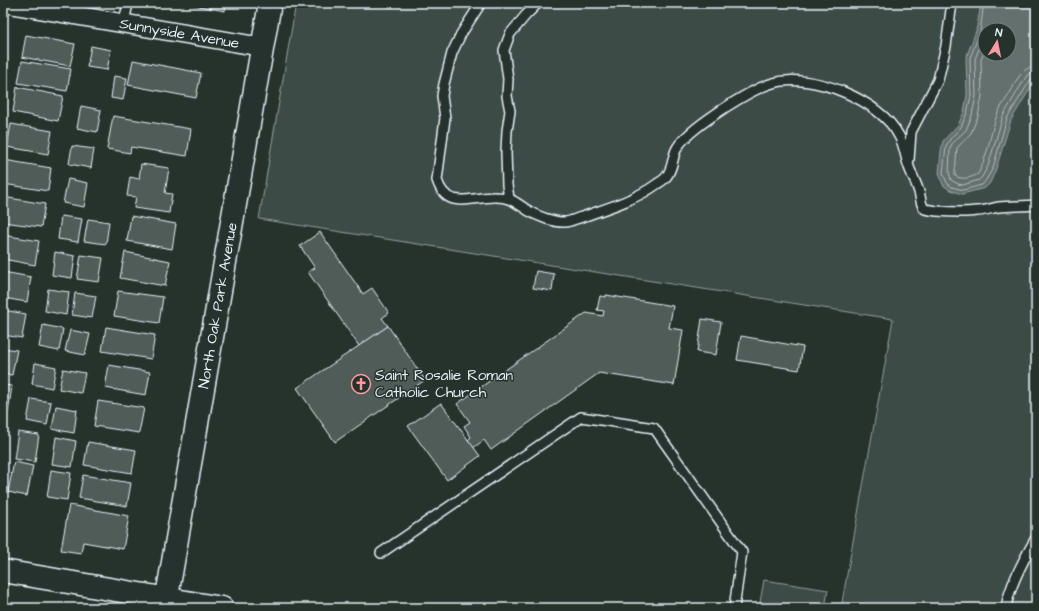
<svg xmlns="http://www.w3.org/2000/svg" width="1039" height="611" font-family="'Architects Daughter',sans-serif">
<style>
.green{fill:#3e4b47;stroke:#939ea0;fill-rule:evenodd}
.water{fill:#636f6d;stroke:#98a3a5;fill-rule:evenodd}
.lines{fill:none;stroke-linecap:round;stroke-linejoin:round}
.shore{stroke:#b3bdc0;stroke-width:1}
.building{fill:#505c59;stroke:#e8f1f8}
.lane-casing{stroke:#e8f1f8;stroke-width:12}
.street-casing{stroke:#e8f1f8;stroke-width:21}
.secondary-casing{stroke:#e8f1f8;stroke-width:25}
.lane{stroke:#26332d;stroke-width:9}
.street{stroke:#26332d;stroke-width:18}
.secondary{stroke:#26332d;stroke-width:22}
.labels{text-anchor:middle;stroke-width:3;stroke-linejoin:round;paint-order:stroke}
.street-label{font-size:15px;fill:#e8f1f8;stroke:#26332d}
.poi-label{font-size:15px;fill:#e8f1f8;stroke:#26332d;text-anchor:start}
</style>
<rect width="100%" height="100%" fill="#26332d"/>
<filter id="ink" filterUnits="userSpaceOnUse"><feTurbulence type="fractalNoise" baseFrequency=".025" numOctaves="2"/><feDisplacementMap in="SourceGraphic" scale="8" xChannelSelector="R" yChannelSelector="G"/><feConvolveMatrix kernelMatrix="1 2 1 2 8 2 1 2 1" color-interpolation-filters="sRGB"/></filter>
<g filter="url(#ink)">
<g class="green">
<path d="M296,3h740v605h-195l52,-289 -634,-100zM985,30h24v24h-24z"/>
<path d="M764,580l64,10 -3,18h-66z"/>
</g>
<path class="water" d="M979,3h57v76l-25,41 -15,49 -6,14 -5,5 -23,6 -12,-4 -7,-5 -4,-12 2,-22 2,-10 15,-16 6,-13 3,-17 -1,-37 10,-27 4,-21zM985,30h24v24h-24z"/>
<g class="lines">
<g class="shore">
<path d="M983,3v7l-3,22 -10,26 1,38 -4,17 -6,14 -11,12 -4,7 -3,27 4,10 5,4 11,3 19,-5 4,-5 7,-12 14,-50 24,-39 5,-2"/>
<path d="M985,33l-10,26 1,37 -4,19 -6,15 -13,12 -3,6 -1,24 2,8 7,4 5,1 16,-5 3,-3 6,-11 15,-50 24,-41 5,-2 4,-1"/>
<path d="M985,50l-4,10 1,36 -4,20 -7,17 -14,15 -2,24v4c7,4 16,2 23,-2 10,-18 12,-40 19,-59 3,-8 8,-14 13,-22 6,-11 11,-26 26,-27"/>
</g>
</g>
<g class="building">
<path d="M183,3h43l-1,8z"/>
<path d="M26,35l49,9 -5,22 -48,-9z"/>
<path d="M91,46l20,4 -4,20 -20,-3z"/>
<path d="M133,60l68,13 -5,25 -68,-13z"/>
<path d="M22,61l49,8 -4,22 -49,-8z"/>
<path d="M114,76l13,2 -4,22 -12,-2z"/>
<path d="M17,87l46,9 -5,25 -45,-9z"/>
<path d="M81,106l20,4 -4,22 -20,-4z"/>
<path d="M113,116l78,13 -4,27 -56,-9 -1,6 -23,-4z"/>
<path d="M11,124l41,7 -4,23 -41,-7z"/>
<path d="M72,146l22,3 -3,19 -22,-4z"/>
<path d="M4,160l47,8 -3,23 -45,-7z"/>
<path d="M141,164l28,4 -4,25 7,1 -3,19 -35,-5 2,-11 -9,-1 3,-19 9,2z"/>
<path d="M68,179l20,4 -4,24 -21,-4z"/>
<path d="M3,197l42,7 -4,23 -38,-5z"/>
<path d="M61,216l21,3 -4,23 -20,-3z"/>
<path d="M131,216l45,8 -4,25 -45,-8z"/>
<path d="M88,219l21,3 -3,22 -22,-3z"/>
<path d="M320,232l43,62 9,-6 17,25 -7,5 6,8 -29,20 -51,-74 7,-4 -15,-22z"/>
<path d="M3,235l36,6 -4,24 -32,-6z"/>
<path d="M55,252l20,4 -3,22 -20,-3z"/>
<path d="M125,252l45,9 -5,25 -45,-8z"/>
<path d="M81,255l22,3 -4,24 -22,-3z"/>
<path d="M536,271l18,3 -2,17 -19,-3z"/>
<path d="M3,272l28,5 -4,25 -24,-4z"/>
<path d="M48,289l21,3 -3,23 -21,-4z"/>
<path d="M118,291l45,6 -4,26 -45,-7z"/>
<path d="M75,293l21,3 -4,22 -20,-3z"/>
<path d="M606,295l67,11 -4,22 14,2 -9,55 -75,-12 -108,77 -7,-10 -11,8 -5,-8 3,-3 -7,-11 6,-4 -13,-18 129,-91 17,3 1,-5 -7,-1 3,-14 6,1z"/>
<path d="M3,310l23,4 -4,24 -19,-3z"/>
<path d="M702,319l19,3 -5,33 -19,-3z"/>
<path d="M43,325l20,4 -4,22 -20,-4z"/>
<path d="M388,326l37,54 -90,62 -38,-54z"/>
<path d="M106,327l49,8 -4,24 -49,-8z"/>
<path d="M70,330l20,4 -5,21 -20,-4z"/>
<path d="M741,336l62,11 -4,23 -62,-10z"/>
<path d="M3,348l14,2 -5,25 -9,-1z"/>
<path d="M35,363l21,4 -4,21 -20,-4z"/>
<path d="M109,365l41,7 -4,23 -41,-7z"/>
<path d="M63,369l22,4 -4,20 -22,-4z"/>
<path d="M3,385l9,1 -4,27h-5z"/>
<path d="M31,399l20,3 -4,23 -20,-4z"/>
<path d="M98,401l46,7 -5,25 -45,-7z"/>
<path d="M441,403l39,53 -33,24 -39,-54z"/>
<path d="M56,406l21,4 -3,23 -22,-4z"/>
<path d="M18,432l21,3 -4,27 -21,-3z"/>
<path d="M56,437l20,4 -4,26 -20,-3z"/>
<path d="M88,442l48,8 -4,23 -48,-8z"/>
<path d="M14,462l19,4 -6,30 -19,-4z"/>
<path d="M51,470l20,3 -4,27 -20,-3z"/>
<path d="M83,475l48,8 -4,23 -48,-8z"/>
<path d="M69,505l60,11 -6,33 -40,-7 -2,11 -20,-3z"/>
</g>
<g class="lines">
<g class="lane-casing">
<g id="lane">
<path d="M481,3l-20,31 -9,19 -8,31 -2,12 3,22 -8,62c10,32 35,16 59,17 16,0 21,7 33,14 8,5 26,12 36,11 5,0 12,-4 17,-5 26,-9 53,-17 75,-33 3,-2 7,-4 9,-7 7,-8 6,-18 10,-27 9,-20 75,-61 97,-67 38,-11 108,17 126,53 5,8 6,19 9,28 3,10 8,18 11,28 2,5 1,13 6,17 3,1 8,1 11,2 14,1 27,2 41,0 7,0 15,-3 22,-4 12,-1 25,-1 37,-2"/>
<path d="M124,23l4,-20"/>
<path d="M909,160l2,-28 27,-52 8,-34 6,-43"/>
<path d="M509,198l-2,-13 -1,-33 1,-21 3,-20 -3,-15 1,-17 -4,-29 6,-16 16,-19 12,-12"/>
<path d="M381,553l200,-136 73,11 88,124 -8,56"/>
<path d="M1006,608c3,-21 19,-51 30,-70"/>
</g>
</g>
<g class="street-casing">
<g id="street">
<path id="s1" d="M3,3l259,44"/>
</g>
</g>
<g class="secondary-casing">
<g id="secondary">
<path d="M3,571l219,37"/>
<path id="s2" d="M165,608l105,-605"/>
</g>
</g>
<use href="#lane" class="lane"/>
<use href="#street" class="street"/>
<use href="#secondary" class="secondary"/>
</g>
</g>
<defs>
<g id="church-ring" transform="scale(1)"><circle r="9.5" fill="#26332d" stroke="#ff9aa2" stroke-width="1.5"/><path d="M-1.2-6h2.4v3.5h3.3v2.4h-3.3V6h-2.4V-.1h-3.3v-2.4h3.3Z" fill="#ff9aa2"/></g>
</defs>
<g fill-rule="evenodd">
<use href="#church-ring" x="361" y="384"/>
</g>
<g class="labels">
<g class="street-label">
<text dy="5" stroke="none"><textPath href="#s1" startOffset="179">Sunnyside Avenue</textPath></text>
<text dy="5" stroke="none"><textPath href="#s2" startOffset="307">North Oak Park Avenue</textPath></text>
</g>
<g class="poi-label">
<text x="375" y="380">Saint Rosalie Roman<tspan x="375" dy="17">Catholic Church</tspan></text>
</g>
</g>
<rect width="1039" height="611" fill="none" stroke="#26332d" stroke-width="16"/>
<rect x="8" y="8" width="1023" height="595" fill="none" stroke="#e8f1f8" stroke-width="1.5" filter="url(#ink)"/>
<g transform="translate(997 42) rotate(10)"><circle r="19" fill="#26332d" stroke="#747f7e"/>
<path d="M0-3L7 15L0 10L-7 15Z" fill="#ff9aa2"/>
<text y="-6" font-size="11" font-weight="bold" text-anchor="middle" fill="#e8f1f8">N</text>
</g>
</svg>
